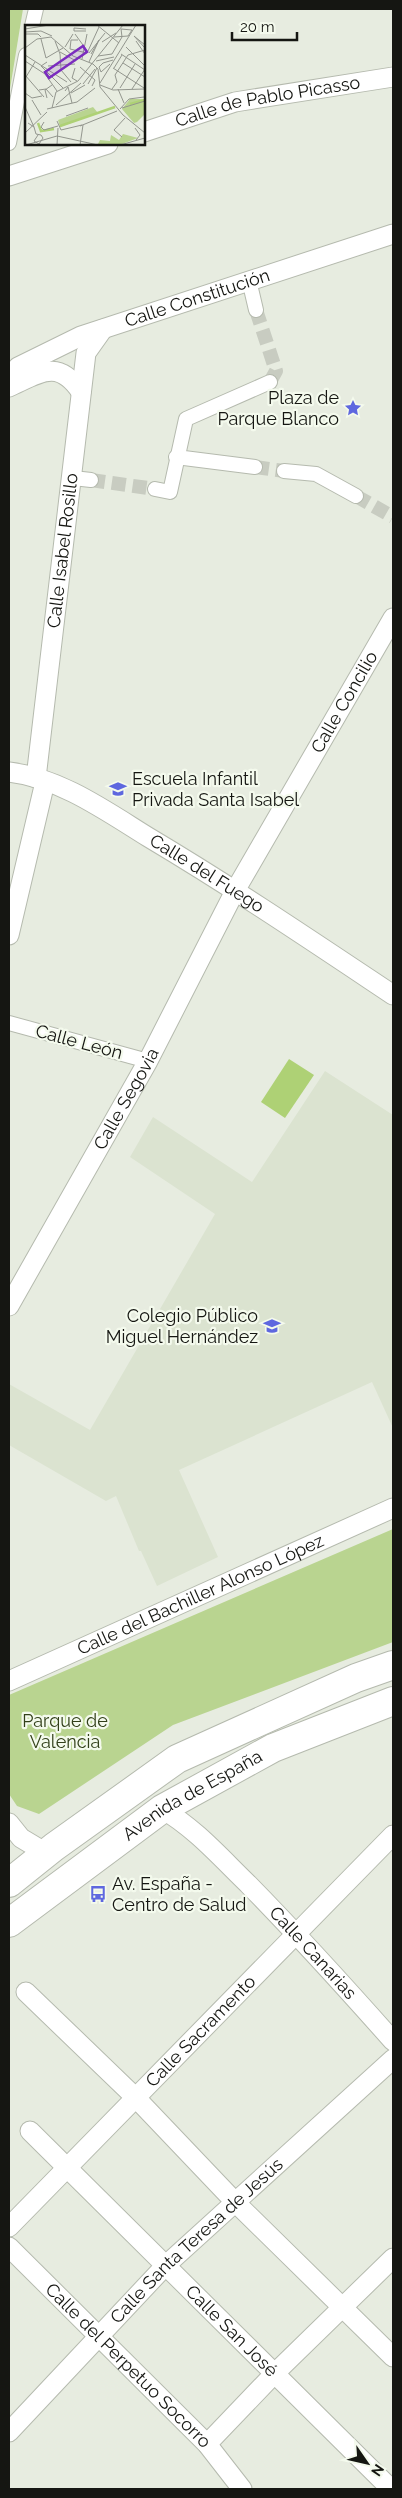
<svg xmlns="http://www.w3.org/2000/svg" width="402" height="2498" font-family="Raleway,sans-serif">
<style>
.built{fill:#dbe3d0}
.green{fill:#b9d490}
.water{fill:#aed175}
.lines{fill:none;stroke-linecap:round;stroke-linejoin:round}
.pedestrian-tunnel{stroke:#c8ccc1;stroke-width:14;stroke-dasharray:14 7;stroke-linecap:butt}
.pedestrian-casing{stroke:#b5baae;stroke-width:16}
.minor-casing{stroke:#b5baae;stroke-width:21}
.secondary-casing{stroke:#b5baae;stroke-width:30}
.pedestrian{stroke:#fff;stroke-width:14}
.minor{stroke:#fff;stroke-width:19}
.secondary{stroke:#fff;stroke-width:28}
.labels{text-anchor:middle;stroke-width:4.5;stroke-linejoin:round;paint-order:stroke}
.street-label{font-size:18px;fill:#151612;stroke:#f4faed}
.poi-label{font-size:18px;fill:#151612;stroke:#f4faed;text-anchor:end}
.park-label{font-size:18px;fill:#32401a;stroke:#f4faed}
.inset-river{fill:none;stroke:#aed175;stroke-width:2.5}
.inset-road{fill:none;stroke:#93968e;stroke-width:1}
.view{fill:#7b2cbf;fill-opacity:0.15;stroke:#7b2cbf;stroke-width:2.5}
.inset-edge{fill:none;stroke:#151612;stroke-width:2.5}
</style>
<rect width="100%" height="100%" fill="#e7ece0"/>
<path class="built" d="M325,1071l68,44v313l-21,-46 -193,88 39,87 -61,29 -16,-35h-2l-23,-55 -10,5 -97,-56v-61l81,46 125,-216 -85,-57 23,-40 99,65z"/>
<g class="green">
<path d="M9,9h14l-14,86z"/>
<path d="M393,1529v113l-220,83 -134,89 -22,-8 -8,-12v-99z"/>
</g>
<path class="water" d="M289,1059l25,16 -29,43 -24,-16z"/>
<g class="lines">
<g class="pedestrian-tunnel">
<path d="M256,310l20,61 -6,11"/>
<path d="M255,467l29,4"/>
<path d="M91,480l64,9"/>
<path d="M356,496l37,21"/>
</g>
<g class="pedestrian-casing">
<g id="pedestrian">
<path d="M32,26l4,-17"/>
<path d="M9,143l17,-88"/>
<path d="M249,280l7,30"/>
<path d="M176,457l79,10"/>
<path d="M284,471l32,3 40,22"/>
<path d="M73,478l18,2"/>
<path d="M155,489l15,3 16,-73 84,-37"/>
<path d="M9,1023l139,38"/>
</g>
</g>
<g class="minor-casing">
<g id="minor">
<path id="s1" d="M144,132l91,-30 158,-25"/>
<path d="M9,176l99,-32"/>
<path id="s2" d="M9,377l9,-10 63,-31 312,-102"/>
<path d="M9,387c31,-14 49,-29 72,5"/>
<path id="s3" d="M9,772c51,6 97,39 139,65 84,50 164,104 245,158"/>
<path id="s4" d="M36,778l50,-425 17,-24"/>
<path d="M9,935l36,-153"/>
<path id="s5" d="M9,1306l139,-245 88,-172 157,-271"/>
<path id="s6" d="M9,1681l384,-173"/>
<path id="s7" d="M162,1809c33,19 59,49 86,75 50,51 98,104 145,157"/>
<path d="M9,1823l12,15 25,15"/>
<path d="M26,1992l110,106 100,105 157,154"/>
<path id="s8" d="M30,2131l361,358"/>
<path id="s9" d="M9,2227l384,-392"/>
<path id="s10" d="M9,2247l198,197 35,45"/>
<path id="s11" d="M9,2432l156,-166 228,-207"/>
<path d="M207,2444l67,-70 119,-116"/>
</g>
</g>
<g class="secondary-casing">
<g id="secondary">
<path d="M9,1883l45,-36 123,-88 179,-81 37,-13"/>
<path id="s12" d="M9,1923l153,-114 111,-61 120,-47"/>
</g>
</g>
<use href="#pedestrian" class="pedestrian"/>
<use href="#minor" class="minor"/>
<use href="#secondary" class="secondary"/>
</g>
<defs>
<g id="sight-bare" transform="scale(1.35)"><path d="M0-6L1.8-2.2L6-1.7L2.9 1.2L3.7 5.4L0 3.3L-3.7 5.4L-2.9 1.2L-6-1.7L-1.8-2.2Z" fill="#5e67df" stroke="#f4faed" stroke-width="2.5" paint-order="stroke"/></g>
<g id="school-bare" transform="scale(1.35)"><path d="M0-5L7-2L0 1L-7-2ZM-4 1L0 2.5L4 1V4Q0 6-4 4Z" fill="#5e67df" stroke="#f4faed" stroke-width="2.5" paint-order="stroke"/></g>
<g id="bus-bare" transform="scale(1.35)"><path d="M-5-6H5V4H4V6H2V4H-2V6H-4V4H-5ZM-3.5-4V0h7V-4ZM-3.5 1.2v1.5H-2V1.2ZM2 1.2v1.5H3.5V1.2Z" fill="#5e67df" stroke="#f4faed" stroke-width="2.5" paint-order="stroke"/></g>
</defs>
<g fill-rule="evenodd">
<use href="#sight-bare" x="353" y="408"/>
<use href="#school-bare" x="118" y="789"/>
<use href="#school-bare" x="272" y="1326"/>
<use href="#bus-bare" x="98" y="1894"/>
</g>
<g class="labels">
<g class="street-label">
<text dy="6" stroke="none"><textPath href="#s1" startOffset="128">Calle de Pablo Picasso</textPath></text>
<text dy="6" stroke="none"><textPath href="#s2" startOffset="206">Calle Constitución</textPath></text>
<text dy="6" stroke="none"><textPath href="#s4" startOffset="229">Calle Isabel Rosillo</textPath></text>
<text dy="6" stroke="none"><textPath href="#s5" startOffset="691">Calle Concilio</textPath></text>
<text dy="6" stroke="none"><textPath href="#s3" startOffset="224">Calle del Fuego</textPath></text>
<text transform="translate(79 1042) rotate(15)" y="6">Calle León</text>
<text dy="6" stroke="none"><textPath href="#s5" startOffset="238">Calle Segovia</textPath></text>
<text dy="6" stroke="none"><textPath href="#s6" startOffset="210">Calle del Bachiller Alonso López</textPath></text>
<text dy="6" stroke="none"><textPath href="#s12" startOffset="224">Avenida de España</textPath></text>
<text dy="6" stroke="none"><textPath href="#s7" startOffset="209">Calle Canarias</textPath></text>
<text dy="6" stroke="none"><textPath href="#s9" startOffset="274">Calle Sacramento</textPath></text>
<text dy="6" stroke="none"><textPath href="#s11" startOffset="268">Calle Santa Teresa de Jesús</textPath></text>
<text dy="6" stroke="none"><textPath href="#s8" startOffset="284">Calle San José</textPath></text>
<text dy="6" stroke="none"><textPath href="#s10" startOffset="168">Calle del Perpetuo Socorro</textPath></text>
</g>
<g class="poi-label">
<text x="339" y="404">Plaza de<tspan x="339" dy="21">Parque Blanco</tspan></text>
<text x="132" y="785" text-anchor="start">Escuela Infantil<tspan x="132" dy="21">Privada Santa Isabel</tspan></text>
<text x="258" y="1322">Colegio Público<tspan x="258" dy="21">Miguel Hernández</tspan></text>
<text x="112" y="1890" text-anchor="start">Av. España -<tspan x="112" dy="21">Centro de Salud</tspan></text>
</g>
<g class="park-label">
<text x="65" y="1727">Parque de<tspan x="65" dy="21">Valencia</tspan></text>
</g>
</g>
<g transform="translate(25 25)">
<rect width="120" height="120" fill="#e7ece0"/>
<path d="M105,74h15v15l-8,8 -3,1 -12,-14zM68,82l5,6 -38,14 -2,-7zM98,109l15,4 -16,6h-24l2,-4 10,1 1,-6 8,5z" fill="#b9d490"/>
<path class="inset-river" d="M105,79l15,-4M13,98l3,8 13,-2M35,101l55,-19"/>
<path class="inset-road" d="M72,0l22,18M0,4l24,-4M61,4l-12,-1v3h12M0,7l16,-1 11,5M0,9h13l3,3M50,9l13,18M89,12l14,-1 4,-6 -11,-1M16,14l5,19M53,15h-7l-1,9 17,4M30,16l5,13 1,16 10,12M111,16l9,13M77,17l14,-9M120,20l-11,-9 11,12M40,22l8,-13M101,22l19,19M0,23l12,-9 14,-2 22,19 20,8 5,5 2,18 23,28 22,18M63,26l11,-24M35,27l16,9M64,28l16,-20M96,29l24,16M0,30l42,27M103,30l17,-5M73,31l14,-2 10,-17 -1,-8M21,33l17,-10M57,34l5,-25M0,36l20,13 12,17M71,36l18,-4M22,37l-6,4 22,22M64,37l10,-22 -8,14M98,38l22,14M85,39l-9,8 -2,-5 4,-4 10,-3M23,41l27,-2M55,42l15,13 -3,6M50,43l-3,10 5,3M88,43l31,20M89,43l8,-13M0,50l19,22M1,52l9,-15M75,58l36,-58M58,59l12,-15M63,59l9,-16M75,60l13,5 31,-1M95,63l15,-24M87,64l5,-7 -2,-7 13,-20M93,64l6,14M107,64l13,-20M14,65l7,-1 7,8M40,66l3,-4 4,16M0,68l7,5 10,-2M46,68l14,-8M22,73l-2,-8 7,-5M7,75l9,15M31,80l25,-22M0,82l9,20 -6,-4M27,83l4,-16 22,-11 45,-56M97,83l23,-7M22,84l30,-7 18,-14M95,84l9,-10 15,-2M41,91l22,-8M32,96l4,9 21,-5M19,97l-3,5 3,3 14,-4M55,101l37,-15M9,102l2,7 5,1 2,3 -4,6 -5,-3 4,-6M110,103l5,7 -4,5M0,108l22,-21M97,112l-8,-7 11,-12M1,120l31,-9 41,9M32,120l1,-17M55,120l3,-20M95,120l25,-7"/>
<path class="view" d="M58,21l4,6 -38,26 -4,-6z"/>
<rect width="120" height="120" class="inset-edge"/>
</g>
<rect width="402" height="2498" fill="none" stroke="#151612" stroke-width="20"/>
<g transform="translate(367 2463) rotate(124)" stroke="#f4faed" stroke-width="4" paint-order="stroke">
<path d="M0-4L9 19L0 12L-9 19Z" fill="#151612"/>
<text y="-8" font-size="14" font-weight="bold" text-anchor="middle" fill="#151612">N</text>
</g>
<path d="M232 32v8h65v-8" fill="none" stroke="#151612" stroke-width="2.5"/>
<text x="240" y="32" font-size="15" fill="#151612" stroke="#f4faed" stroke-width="4" paint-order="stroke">20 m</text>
</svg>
